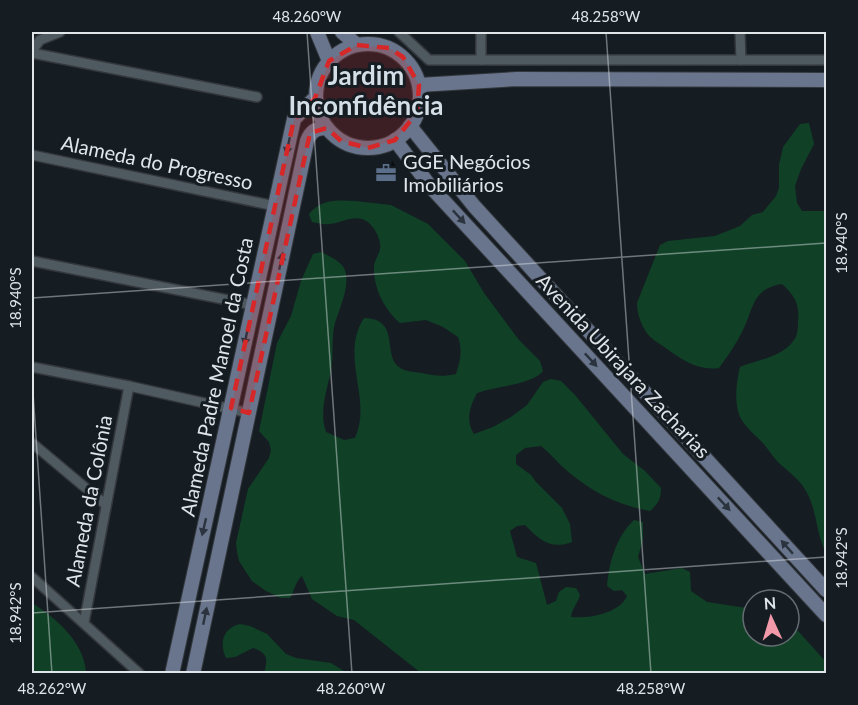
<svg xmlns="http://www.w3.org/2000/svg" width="858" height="705" font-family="Lato,sans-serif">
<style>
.green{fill:#104126}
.shadow{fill:#0007}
.building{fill:#382e33;stroke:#564b50;stroke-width:1.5}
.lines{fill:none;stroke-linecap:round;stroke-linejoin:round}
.street-casing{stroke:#34383d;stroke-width:12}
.secondary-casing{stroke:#34383d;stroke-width:16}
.street{stroke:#4f5960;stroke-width:9}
.secondary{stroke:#69758d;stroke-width:14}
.oneway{fill:#2a333e}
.marked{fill:#d62828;fill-opacity:0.2;stroke:#d62828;stroke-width:4.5;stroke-dasharray:12 8;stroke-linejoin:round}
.ticks{fill:none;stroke:#e0e5e9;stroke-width:1.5;stroke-opacity:0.45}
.labels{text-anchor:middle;stroke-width:6;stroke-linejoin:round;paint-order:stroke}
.poi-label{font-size:20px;fill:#e0e5e9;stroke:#151d23;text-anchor:start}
.street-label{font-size:20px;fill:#e0e5e9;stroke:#151d23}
.district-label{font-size:26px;font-weight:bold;fill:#d3dee7;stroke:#151d23}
.neatline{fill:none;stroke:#e0e5e9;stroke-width:2}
.ticks-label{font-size:15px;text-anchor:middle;fill:#e0e5e9}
</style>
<rect width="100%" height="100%" fill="#151d23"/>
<g class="green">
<path d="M809,123l5,21 -13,25 -6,17 2,17 5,8h24v342c-10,-20 -9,-43 -20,-62 -7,-13 -19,-20 -29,-30 -6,-6 -9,-13 -15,-19 -6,-6 -14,-13 -19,-20 -10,-14 -7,-39 -3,-55 17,-7 43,-10 54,-27 4,-5 4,-13 4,-19 2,-17 -4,-26 -16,-37 -31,5 -28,25 -40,48 -6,12 -15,25 -23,36 -21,3 -36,-8 -52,-19 -8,-6 -17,-10 -22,-19 -5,-8 -8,-18 -8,-27l23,-58 8,-4 47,-5 25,-10 12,-11 11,-3 13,-16 3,-8v-23l4,-18 17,-23z"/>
<path d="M355,201l36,4 37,19 37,37 19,32 35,47 21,21 3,10c-11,14 -48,15 -66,22 -7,13 -12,28 -3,41l19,-7 18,-10 16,-12 16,-23 8,-3 10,2 14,14 48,59 22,17 16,17c0,11 -3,16 -11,23 -33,-6 -60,-20 -85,-42 -8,-7 -15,-16 -24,-23l-16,2 -9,7v9l15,11 5,7 26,26 8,16 2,18c-22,8 -32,-2 -47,-17l-8,1 -7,5 7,26 19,6 11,42 9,-4 3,-9 7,-5 10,1 4,7c-2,8 -8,13 -9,22 18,2 49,-4 56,-21l-5,-6 -8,1 -7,-5c2,-23 9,-49 27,-66l9,2v17l-5,18 7,17 37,-6 8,4 1,19 16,11 46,7v27h36v-15l37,41v11h-405l-67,-53 -17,-4 -25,-17 -10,-23c-7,6 -7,14 -12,22h-9l-15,-7 -14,-10 -13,-20 -2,-9 -1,-9 12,-54 21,-31 2,-8 -2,-8 -10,-11 18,-88 14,-27 10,-35 12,-27 8,-2c8,4 18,8 23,16 8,17 -6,42 -10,59 -2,12 -1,24 -2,37 -3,23 -14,44 -6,68l18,8 11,-2c18,-39 -16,-81 9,-120 37,1 18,36 35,49 6,5 16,5 23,6 12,3 22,4 34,1 4,-13 7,-23 2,-37l-15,-10 -17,-7 -26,3c-16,-14 -27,-36 -26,-57 1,-7 5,-11 6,-17 2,-11 -8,-27 -18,-30 -11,-3 -21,4 -32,5 -6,1 -12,-1 -18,-2l-3,-8c12,-15 28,-14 46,-13z"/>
<path d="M32,603c25,16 52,39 54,70h-54z"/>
<path d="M240,624l10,2 17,8 19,20 10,4 35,5 16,10h-83c4,-14 4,-20 -11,-25l-18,9 -9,1c-7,-15 -3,-30 14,-34z"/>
</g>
<path class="shadow" d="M393,161l5,11 -15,8 -5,-10z"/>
<path class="building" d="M389,163l6,13 -13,6 -6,-13z"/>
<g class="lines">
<g class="street-casing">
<g id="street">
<path d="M399,32l30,28h397"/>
<path d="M481,32v28"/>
<path d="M740,32l1,28"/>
<path d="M32,51l8,-11 20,-8"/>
<path d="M32,53l225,44"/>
<path d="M32,155l243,51"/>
<path d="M32,261l221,44"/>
<path d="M32,367l97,19 120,27"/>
<path d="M32,443l74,62"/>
<path d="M32,577l108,97"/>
<path d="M84,623l45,-237"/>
</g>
</g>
<g class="secondary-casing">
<g id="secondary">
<path d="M317,32l12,29"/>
<path d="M342,32l15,13"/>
<circle cx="368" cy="96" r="52"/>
<path d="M419,85l98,-6 309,1"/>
<path d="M410,126l64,80 352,384"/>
<path d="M395,140l35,46 396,429"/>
<path d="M172,674l122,-555 21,-21"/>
<path d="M193,674l114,-533c4,-10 9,-13 20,-13"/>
</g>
</g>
<use href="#street" class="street"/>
<use href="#secondary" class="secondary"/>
</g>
<defs><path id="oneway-solid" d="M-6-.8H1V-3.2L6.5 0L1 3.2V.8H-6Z" transform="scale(1.5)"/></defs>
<g class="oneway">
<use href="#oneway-solid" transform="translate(288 146) rotate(102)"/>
<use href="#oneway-solid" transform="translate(459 217) rotate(47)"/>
<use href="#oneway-solid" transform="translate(281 261) rotate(-78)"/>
<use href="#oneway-solid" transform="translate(246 337) rotate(102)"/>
<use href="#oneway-solid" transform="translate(591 360) rotate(47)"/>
<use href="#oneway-solid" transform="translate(724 504) rotate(47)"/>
<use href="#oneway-solid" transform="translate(204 527) rotate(103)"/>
<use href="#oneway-solid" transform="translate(787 547) rotate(-131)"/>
<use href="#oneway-solid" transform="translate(205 616) rotate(-78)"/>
</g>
<path class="marked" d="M357,45l32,3 14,9 16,28 -2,28 -22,27 -27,8 -27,-7 -14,-13 -17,5 -61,280 -18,-5 63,-289 21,-21 14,-37z"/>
<path class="ticks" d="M307,32l45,642M606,32l45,642M32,298l794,-55M32,378l20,296M32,613l794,-56"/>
<defs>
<g id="office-bare" transform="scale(1.62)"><path d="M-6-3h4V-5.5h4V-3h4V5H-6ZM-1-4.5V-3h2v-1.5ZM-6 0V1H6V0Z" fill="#5c6f8a" stroke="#151d23" stroke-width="2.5" paint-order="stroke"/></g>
</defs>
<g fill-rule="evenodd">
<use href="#office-bare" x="386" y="173"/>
</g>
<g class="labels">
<g class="poi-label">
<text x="403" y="169">GGE Negócios<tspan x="403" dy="23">Imobiliários</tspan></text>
</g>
<g class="street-label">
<text transform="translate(157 163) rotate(12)" y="7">Alameda do Progresso</text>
<text transform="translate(623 366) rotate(47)" y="7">Avenida Ubirajara Zacharias</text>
<text transform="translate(217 377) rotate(-78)" y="7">Alameda Padre Manoel da Costa</text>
<text transform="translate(89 501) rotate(-79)" y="7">Alameda da Colônia</text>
</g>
<g class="district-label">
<text x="366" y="85">Jardim<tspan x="366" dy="30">Inconfidência</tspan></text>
</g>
</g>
<rect width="858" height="705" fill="none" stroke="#151d23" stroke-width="66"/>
<g transform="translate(771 618) rotate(356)"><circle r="28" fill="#151d23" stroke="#666d72" stroke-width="1.5"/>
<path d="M0-4.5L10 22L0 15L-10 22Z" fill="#f39aaa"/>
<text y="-9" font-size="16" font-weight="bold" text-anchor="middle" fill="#e0e5e9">N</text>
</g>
<rect x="33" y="33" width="792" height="639" class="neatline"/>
<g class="ticks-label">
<text x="307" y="22">48.260°W</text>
<text x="606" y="22">48.258°W</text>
<text transform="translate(842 243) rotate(-90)" y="5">18.940°S</text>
<text transform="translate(16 298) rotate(-90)" y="5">18.940°S</text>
<text transform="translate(842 558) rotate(-90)" y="5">18.942°S</text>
<text transform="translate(16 613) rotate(-90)" y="5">18.942°S</text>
<text x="52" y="694">48.262°W</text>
<text x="351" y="694">48.260°W</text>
<text x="651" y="694">48.258°W</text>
</g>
</svg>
